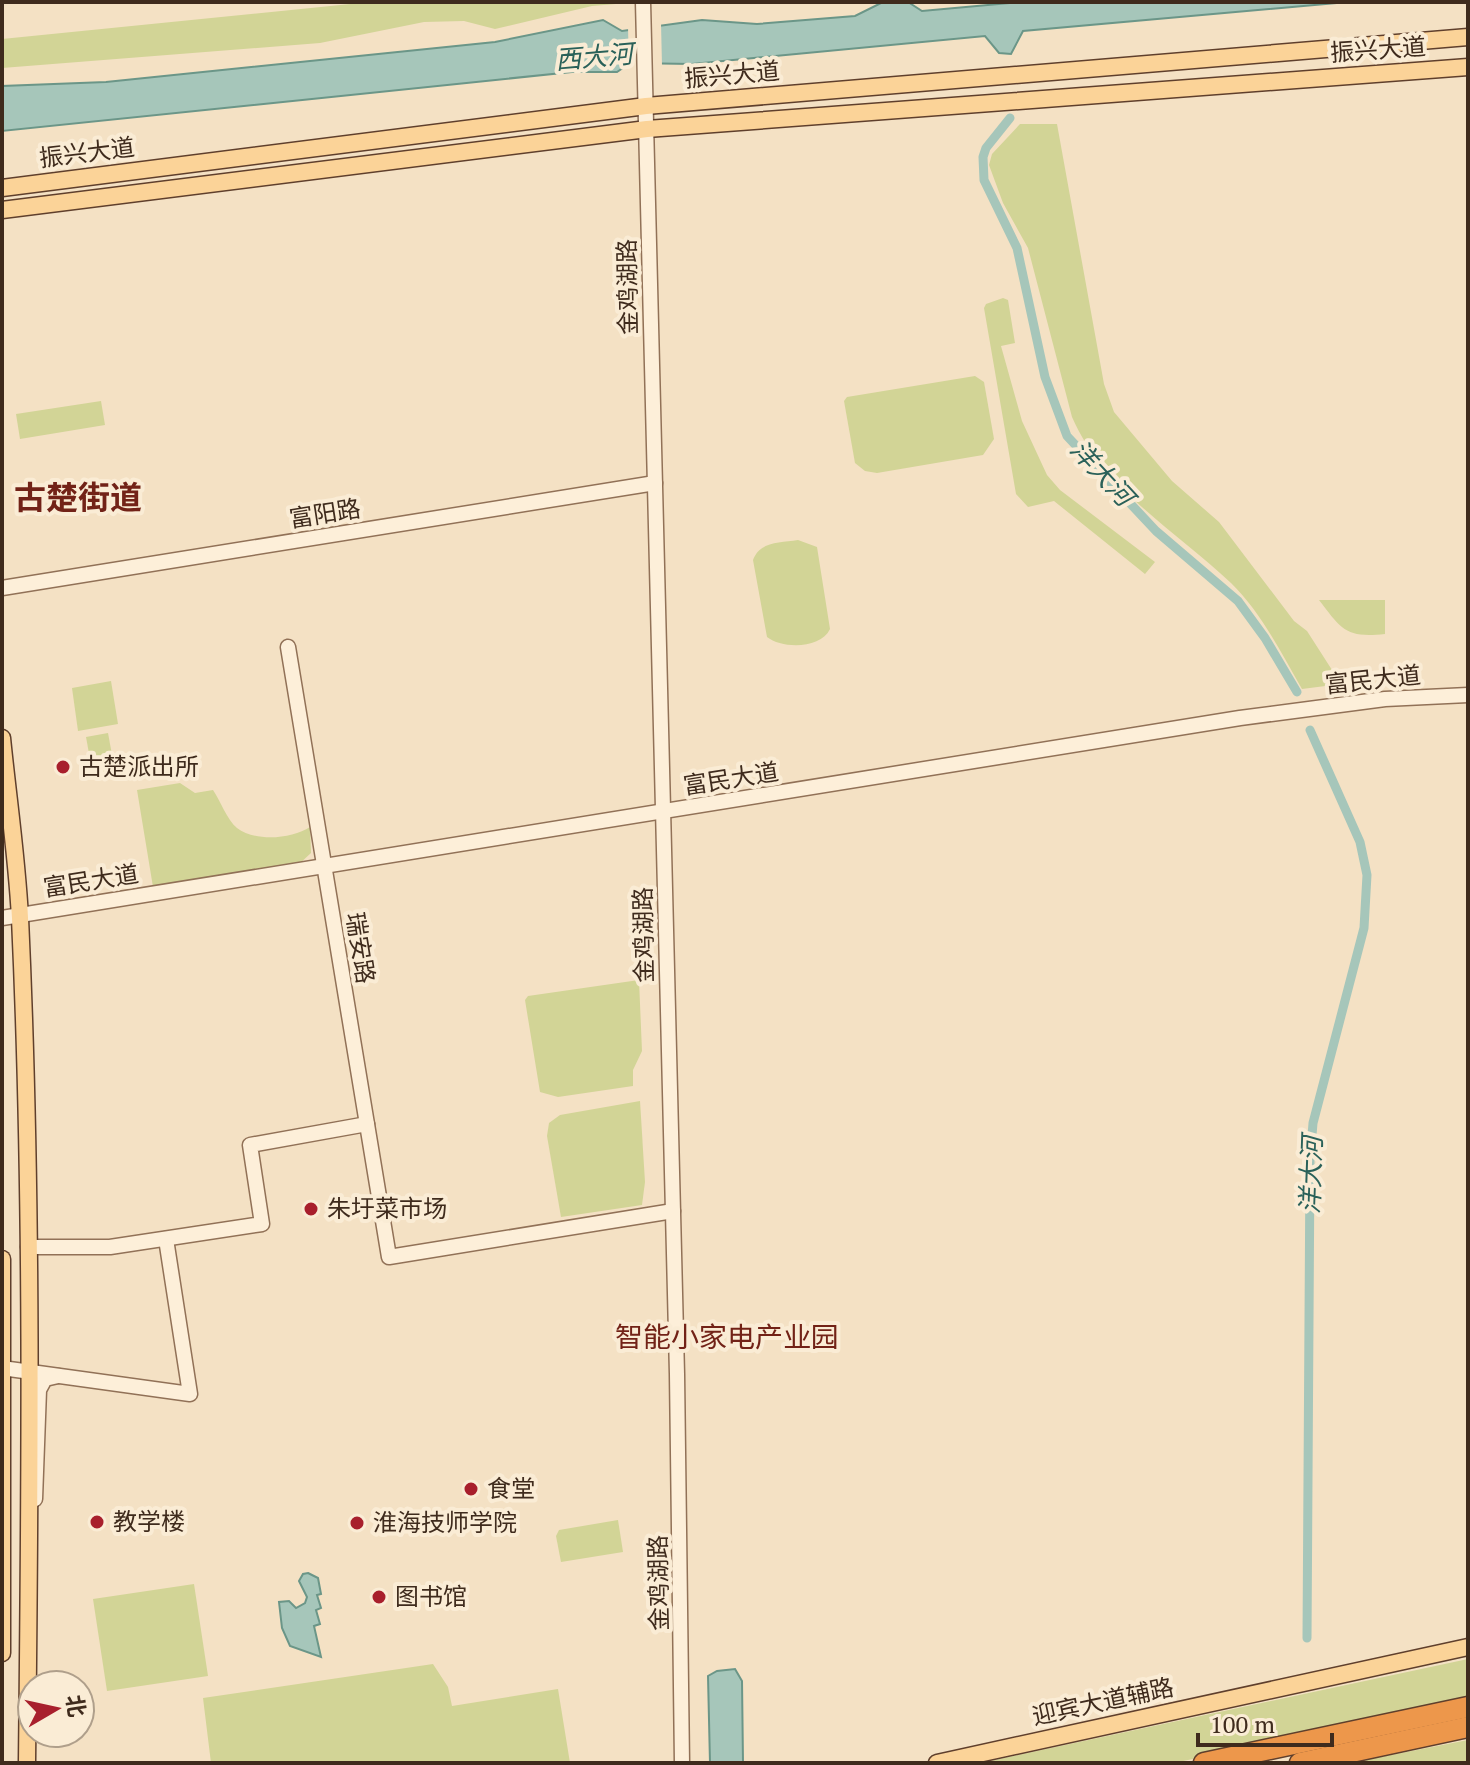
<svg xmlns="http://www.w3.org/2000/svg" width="1470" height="1765" font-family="'PT Serif','Noto Sans SC',serif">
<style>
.green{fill:#d2d496}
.water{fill:#a6c6ba;stroke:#6b9688;stroke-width:2}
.pier{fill:#f4e1c4}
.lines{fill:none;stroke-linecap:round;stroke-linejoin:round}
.canal{stroke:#a6c6ba;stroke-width:9}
.minor-casing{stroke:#917157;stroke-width:17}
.major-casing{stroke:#5f3f2c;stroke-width:19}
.highway-casing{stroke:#5f3f2c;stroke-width:23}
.minor{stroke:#fdefd9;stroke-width:14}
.major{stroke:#fbd398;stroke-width:16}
.highway{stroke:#ed974b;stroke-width:20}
.poi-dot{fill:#a81f2c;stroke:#faecd5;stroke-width:3}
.labels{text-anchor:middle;stroke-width:8;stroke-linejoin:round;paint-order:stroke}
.street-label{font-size:24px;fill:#3f2b1d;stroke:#faecd5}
.poi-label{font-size:24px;fill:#3f2b1d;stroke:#faecd5;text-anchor:start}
.water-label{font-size:26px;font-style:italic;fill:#2a6159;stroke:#faecd5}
.quarter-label{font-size:28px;fill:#722217;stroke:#faecd5}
.district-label{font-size:32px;font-weight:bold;fill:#722217;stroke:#faecd5}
</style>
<rect width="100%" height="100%" fill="#f4e1c4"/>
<g class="green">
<path d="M370,2l258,1 -36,3 -97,23 -31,-8 -40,1 -104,21 -318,25v-29z"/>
<path d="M1020,124h37l47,260 10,28 58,69 47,41 75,99 13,10 34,53 -39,5c-21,-36 -41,-77 -71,-106 -55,-52 -128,-94 -159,-166l-44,-169 -25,-45 -14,-38 3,-11z"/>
<path d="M1003,298l5,2 7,43 -14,3 21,75 25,54 13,15 95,72 -10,12 -91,-73 -26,6 -12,-13 -32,-186 2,-4z"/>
<path d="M975,376l9,6 10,57 -11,16 -106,18 -12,-2 -10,-8 -11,-62 3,-4z"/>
<path d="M101,401l4,24 -85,14 -4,-25z"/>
<path d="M798,540l19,7 13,82c-9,20 -48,20 -63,8l-14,-77c7,-19 27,-17 45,-20z"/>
<path d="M1319,600h66v34c-39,4 -43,-4 -66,-34z"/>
<path d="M111,681l7,43 -40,7 -6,-43z"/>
<path d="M108,733l7,38 -22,4 -7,-38z"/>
<path d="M180,783l15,10 18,-3c7,10 14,30 24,38 18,14 55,11 73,-1l1,26 -13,12 -145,22 -16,-97z"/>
<path d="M639,980l3,71 -9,19v16l-75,11 -18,-5 -15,-92 3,-4z"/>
<path d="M640,1101l5,81 -3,23 -81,12 -14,-81 2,-13 11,-8z"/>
<path d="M618,1520l5,32 -62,10 -5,-26 3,-6z"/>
<path d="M194,1584l14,92 -101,15 -14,-92z"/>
<path d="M1468,1659v41l-294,63h-193z"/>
<path d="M433,1664l15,23 4,19 106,-17 12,74h-359l-8,-65z"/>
<path d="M1468,1740v23h-118z"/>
</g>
<g class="water">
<path d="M883,2h25l14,9 98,-9h328l-325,29 -12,23 -12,-1 -14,-17 -293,28 -62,-1 -13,9h-45l-570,59v-45l104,-4 389,-40 108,-22 19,11 80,-11 55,4 98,-8z"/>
<path d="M308,1573l10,5 3,16 -4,1 4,13 -5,2 4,14 -6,2 7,31 -31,-11 -8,-18 -3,-26 10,-1 7,7 9,-5 2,-6 -8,-16 4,-7z"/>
<path d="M735,1669l7,12 1,82h-33l-2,-87 9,-5z"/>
</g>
<path class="pier" d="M661,23l1,43 -33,3 -1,-42z"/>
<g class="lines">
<g class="canal">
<path d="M1010,118l-24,30 -3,9 1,23 33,68 28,129 22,59 89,95 82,70 27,37 32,54"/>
<path d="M1307,1638l3,-478 3,-37 51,-195 3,-53 -7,-33 -50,-112"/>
</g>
<g class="minor-casing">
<g id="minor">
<path d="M643,2l34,1372 5,389"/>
<path d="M2,588l653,-105"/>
<path d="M288,647l101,610 284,-46"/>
<path d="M2,918l1238,-200 145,-19 83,-4"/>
<path d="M28,1247h82l152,-23 -12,-79 117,-21"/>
<path d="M2,1368l188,26 -24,-155"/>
<path d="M35,1499l4,-109 6,-11 13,-3"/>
</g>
</g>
<g class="major-casing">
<g id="major">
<path d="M2,188l644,-82 822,-69"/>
<path d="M2,210l645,-81 821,-62"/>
<path d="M2,738c6,60 15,120 18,180 13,281 10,563 7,845"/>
<path d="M2,1259v394"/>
<path d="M937,1763l531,-116"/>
</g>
</g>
<g class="highway-casing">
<g id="highway">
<path d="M1204,1763l264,-56"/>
<path d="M1300,1763l168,-36"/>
</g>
</g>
<use href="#minor" class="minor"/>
<use href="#major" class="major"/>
<use href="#highway" class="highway"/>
</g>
<g class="poi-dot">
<circle cx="63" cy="767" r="8"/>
<circle cx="311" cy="1209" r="8"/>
<circle cx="471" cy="1489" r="8"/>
<circle cx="97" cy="1522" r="8"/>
<circle cx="357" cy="1523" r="8"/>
<circle cx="379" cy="1597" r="8"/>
</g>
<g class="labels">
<g class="street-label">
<text transform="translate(1378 50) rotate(-4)" y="8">振兴大道</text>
<text transform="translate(732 75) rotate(-5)" y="8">振兴大道</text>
<text transform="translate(87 153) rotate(-7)" y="8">振兴大道</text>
<text transform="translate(628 287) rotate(-91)" y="8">金鸡湖路</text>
<text transform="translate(325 514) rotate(-9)" y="8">富阳路</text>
<text transform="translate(1373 680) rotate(-6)" y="8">富民大道</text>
<text transform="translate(731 779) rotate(-9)" y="8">富民大道</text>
<text transform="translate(91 881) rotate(-9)" y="8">富民大道</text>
<text transform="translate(644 935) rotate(-91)" y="8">金鸡湖路</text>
<text transform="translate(360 948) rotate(81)" y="8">瑞安路</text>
<text transform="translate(659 1583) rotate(-91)" y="8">金鸡湖路</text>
<text transform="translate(1103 1702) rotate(-12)" y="8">迎宾大道辅路</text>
</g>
<g class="poi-label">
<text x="79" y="775">古楚派出所</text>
<text x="327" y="1217">朱圩菜市场</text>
<text x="487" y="1497">食堂</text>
<text x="113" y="1530">教学楼</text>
<text x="373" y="1531">淮海技师学院</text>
<text x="395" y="1605">图书馆</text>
</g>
<g class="water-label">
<text transform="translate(594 57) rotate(-5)" y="9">西大河</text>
<text transform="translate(1102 473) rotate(47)" y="9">洋大河</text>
<text transform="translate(1311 1175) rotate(-88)" y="9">洋大河</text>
</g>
<g class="quarter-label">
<text x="727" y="1347">智能小家电产业园</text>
</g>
<g class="district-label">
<text x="78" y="509">古楚街道</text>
</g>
</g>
<rect width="1470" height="1765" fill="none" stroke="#3f2b1d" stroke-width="8"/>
<g transform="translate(56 1709) rotate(81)"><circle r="38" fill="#faecd5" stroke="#af9f8b" stroke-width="2"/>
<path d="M0-6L14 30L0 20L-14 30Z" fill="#a81f2c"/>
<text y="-12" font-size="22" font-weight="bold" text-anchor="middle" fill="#3f2b1d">北</text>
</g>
<path d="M1198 1733v12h134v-12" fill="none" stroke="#3f2b1d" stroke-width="4"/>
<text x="1210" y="1733" font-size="24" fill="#3f2b1d" stroke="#faecd5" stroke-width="6" paint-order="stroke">100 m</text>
</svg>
